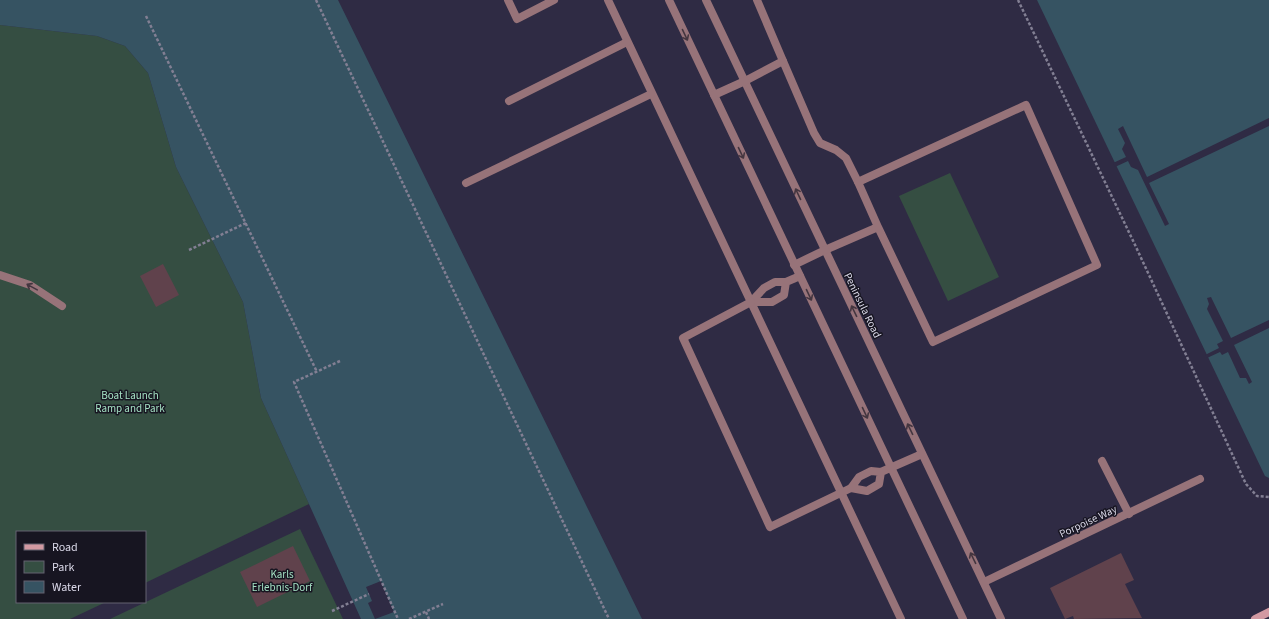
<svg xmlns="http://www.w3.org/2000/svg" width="1269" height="619" font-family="'Source Sans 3',sans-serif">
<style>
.green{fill:#354e42}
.water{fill:#365362}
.pier{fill:#2f2b44}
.building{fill:#60424c}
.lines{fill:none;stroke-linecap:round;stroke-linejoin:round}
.path{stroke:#827f93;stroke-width:2.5;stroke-dasharray:3 2;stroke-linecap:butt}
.lane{stroke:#977379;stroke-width:8}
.street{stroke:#977379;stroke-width:8}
.secondary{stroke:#d299a2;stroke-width:8}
.oneway{stroke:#443640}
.labels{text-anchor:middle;stroke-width:3;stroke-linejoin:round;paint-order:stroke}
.street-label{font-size:11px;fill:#dbd9e9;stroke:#171521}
.park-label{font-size:11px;fill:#a5e1c4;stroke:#171521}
</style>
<rect width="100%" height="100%" fill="#2f2b44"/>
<g class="green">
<path d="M0,25l97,11 28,10 23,27 28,94 67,135 18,96 48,106 -164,79v-51h-128v70h89l-36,17h-70z"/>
<path d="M950,173l49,104 -51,24 -49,-105z"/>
<path d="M300,529l43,90h-233z"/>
</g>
<g class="water">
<path d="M0,0h338l304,619h-281l-100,-221 -18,-96 -67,-135 -28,-94 -23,-27 -28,-10 -97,-11z"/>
<path d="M1037,0h232v478l-4,-2z"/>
</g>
<g class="pier">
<path d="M1269,118v8l-120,57 20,41 -4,2 -27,-56 -7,-3 -3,-6 -13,6 -2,-4 13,-6 -4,-8 3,-6 -7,-14 5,-3 24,51z"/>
<path d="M1211,297l20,41 38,-18v8l-35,17 18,37 -3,2 -3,-6h-6l-12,-26 -6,3 -2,-3 -13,6 -2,-3 14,-7 -2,-4 6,-3 -16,-32 2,-5 -2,-6z"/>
<path d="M381,581l13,31 -19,7 -7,-16 4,-2 -6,-14z"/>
</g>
<g class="building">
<path d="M163,264l16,31 -23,12 -16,-31z"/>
<path d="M293,546l17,35 -53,26 -17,-35z"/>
<path d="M1121,553l13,27 -9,4 17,34 -68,1 -1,-3 -8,3 -15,-31z"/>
</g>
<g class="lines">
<g class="path">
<path d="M316,0l293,619"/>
<path d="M1018,0l118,247 110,237 11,12 12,1"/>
<path d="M146,16l171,356"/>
<path d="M189,250l57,-27"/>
<path d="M340,361l-46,21 104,237"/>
<path d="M332,611l37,-17"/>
<path d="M426,612l3,7"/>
<path d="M409,619l34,-15"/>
</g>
<g class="lane">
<path d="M508,0l9,19 37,-19"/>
<path d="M608,0l293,619"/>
<path d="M783,61l31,72 6,10 16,7 10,8 12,24"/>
<path d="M745,81l38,-20 -26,-61"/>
<path d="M509,101l118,-59"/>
<path d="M466,183l185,-89"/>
<path d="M825,250l53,-23 55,115 164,-77 -71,-160 -168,77 20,45"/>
<path d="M0,275l30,10 32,21"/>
<path d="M786,282l-2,13 -12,7h-21l13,-14 11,-6h11l14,-6"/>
<path d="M751,302l-68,36 87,189 81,-39"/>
<path d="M1102,461l27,53"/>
<path d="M881,472l-2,12 -12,7 -16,-3 8,-11 12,-6 10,1 9,-4"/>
</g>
<g class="street">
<path d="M669,0l294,619"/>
<path d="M706,0l295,619"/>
<path d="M714,95l31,-14"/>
<path d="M794,265l31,-15"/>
<path d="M890,468l32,-14"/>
<path d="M984,582l216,-103"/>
</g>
<path class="secondary" d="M1255,619l14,-7"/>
</g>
<defs><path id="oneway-shaft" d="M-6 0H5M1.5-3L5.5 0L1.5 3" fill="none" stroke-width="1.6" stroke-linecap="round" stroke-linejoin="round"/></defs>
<g class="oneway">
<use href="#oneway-shaft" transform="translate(685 35) rotate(65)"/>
<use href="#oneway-shaft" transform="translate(741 153) rotate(65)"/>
<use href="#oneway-shaft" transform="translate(798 194) rotate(-115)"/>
<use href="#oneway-shaft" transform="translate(32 287) rotate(-151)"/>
<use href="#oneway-shaft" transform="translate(809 295) rotate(65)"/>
<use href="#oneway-shaft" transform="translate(854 311) rotate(-116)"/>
<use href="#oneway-shaft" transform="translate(865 413) rotate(65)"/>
<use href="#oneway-shaft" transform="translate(910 429) rotate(-116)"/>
<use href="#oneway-shaft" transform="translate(973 558) rotate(-116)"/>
</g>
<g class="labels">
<g class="street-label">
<text transform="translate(863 305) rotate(64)" y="4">Peninsula Road</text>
<text transform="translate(1088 521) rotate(-25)" y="4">Porpoise Way</text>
</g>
<g class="park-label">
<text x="130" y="399">Boat Launch<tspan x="130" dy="13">Ramp and Park</tspan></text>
<text x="282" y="578">Karls<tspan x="282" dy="13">Erlebnis-Dorf</tspan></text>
</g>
</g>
<rect x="16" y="531" width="130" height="72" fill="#171521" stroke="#656371"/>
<rect x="24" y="544" width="20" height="6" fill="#d299a2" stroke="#656371"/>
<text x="52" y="551" font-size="12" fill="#dbd9e9">Road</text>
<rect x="24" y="561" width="20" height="12" fill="#354e42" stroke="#656371"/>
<text x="52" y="571" font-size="12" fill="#dbd9e9">Park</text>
<rect x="24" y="581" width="20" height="12" fill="#365362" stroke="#656371"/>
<text x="52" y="591" font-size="12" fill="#dbd9e9">Water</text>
</svg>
